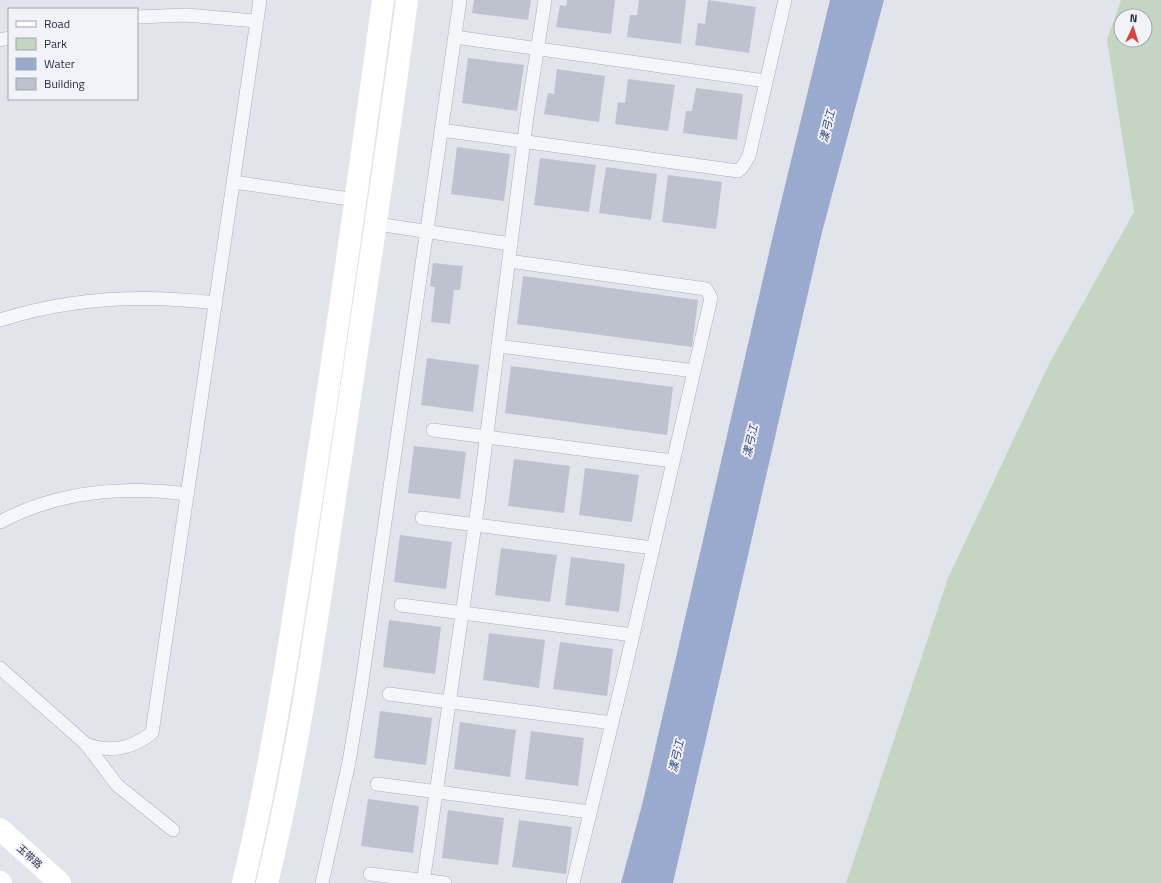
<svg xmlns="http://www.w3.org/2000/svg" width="1161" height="883" font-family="'Titillium Web','Noto Sans SC',sans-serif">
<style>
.green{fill:#c4d6c2;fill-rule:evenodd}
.water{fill:#9aaace}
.building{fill:#bec2cf}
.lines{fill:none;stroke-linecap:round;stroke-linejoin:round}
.lane-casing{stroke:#aaadb9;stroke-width:14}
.lane{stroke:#f5f6f9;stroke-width:13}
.secondary{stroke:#fff;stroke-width:22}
.labels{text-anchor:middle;stroke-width:4;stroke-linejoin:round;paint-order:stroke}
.street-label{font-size:10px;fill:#282d45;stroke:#f2f3f8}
.water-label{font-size:11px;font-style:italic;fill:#2f437c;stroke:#f2f3f8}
</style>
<rect width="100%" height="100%" fill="#e2e4eb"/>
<path class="green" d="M1121,0h40v883h-315l102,-305 102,-216 84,-150 -27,-172zM1121,16h24v24h-24z"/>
<path class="water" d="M830,0h54l-63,236 -148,647h-52l22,-82 131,-570z"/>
<g class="building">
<path d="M474,0h57l-3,20 -56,-7z"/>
<path d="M567,0h48l-4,34 -55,-7 4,-22 6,1z"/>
<path d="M639,0h47l-5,44 -54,-7 3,-22h7z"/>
<path d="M708,0l48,7 -7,46 -54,-8 3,-22 7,1z"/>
<path d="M468,58l56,7 -7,46 -55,-8z"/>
<path d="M557,69l48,7 -6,46 -55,-8 4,-21 6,1z"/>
<path d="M628,79l47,6 -7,46 -53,-7 3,-22 7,1z"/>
<path d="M696,88l47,6 -6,46 -54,-7 3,-22h6z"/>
<path d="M457,147l53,7 -6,47 -53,-7z"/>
<path d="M540,158l56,7 -7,47 -55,-7z"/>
<path d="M606,167l51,7 -6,46 -52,-7z"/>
<path d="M668,175l54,7 -6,47 -54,-7z"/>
<path d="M433,263l30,3 -3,24h-6l-4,34 -19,-2 4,-35 -5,-1z"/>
<path d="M523,276l175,24 -6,47 -175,-23z"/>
<path d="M427,358l52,7 -6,47 -52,-7z"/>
<path d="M511,366l162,21 -6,48 -162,-22z"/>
<path d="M414,446l52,6 -6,47 -52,-6z"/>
<path d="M514,459l56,7 -6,47 -56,-7z"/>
<path d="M585,468l54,7 -7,47 -53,-7z"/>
<path d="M400,535l52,7 -6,47 -52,-7z"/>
<path d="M501,548l56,7 -7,47 -55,-7z"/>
<path d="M571,557l54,7 -6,48 -54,-7z"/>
<path d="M389,620l52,7 -6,47 -52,-7z"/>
<path d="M489,633l56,7 -6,48 -56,-8z"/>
<path d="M560,642l53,7 -6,47 -54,-7z"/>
<path d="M380,711l52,7 -6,47 -52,-7z"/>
<path d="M460,722l56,8 -6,47 -56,-8z"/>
<path d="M531,731l53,7 -6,48 -53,-7z"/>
<path d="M368,799l51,7 -6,47 -52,-7z"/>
<path d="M448,810l56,8 -6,47 -56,-7z"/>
<path d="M519,820l53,7 -6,47 -54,-7z"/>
</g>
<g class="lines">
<g class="lane-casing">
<g id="lane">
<path d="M137,17l49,-2 71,6"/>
<path d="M455,37l311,44"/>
<path d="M0,40l9,-2"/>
<path d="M441,130l297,41 5,-5 6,-10 36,-156"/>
<path d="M234,182l122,18"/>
<path d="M377,224l134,20"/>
<path d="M509,261l197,28 5,9 -87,376 -51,209"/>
<path d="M0,320c71,-23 143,-26 216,-17"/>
<path d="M498,346l196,25"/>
<path d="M433,430l240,31"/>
<path d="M422,518l231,30"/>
<path d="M0,522c58,-31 124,-36 187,-28"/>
<path d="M401,605l232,30"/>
<path d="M0,668l86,76 31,41 56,45"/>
<path d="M389,694l223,29"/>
<path d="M86,744c24,9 45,5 66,-11l108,-733"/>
<path d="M377,784l213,28"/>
<path d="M370,874l75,9"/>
<path d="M322,883l27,-121 12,-73 99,-689"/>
<path d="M423,883l55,-379 49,-388 18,-116"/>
</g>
</g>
<use href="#lane" class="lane"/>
<g class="secondary">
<path d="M0,829l60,54"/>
<path d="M0,882l1,1"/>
<path d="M243,883c31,-130 50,-262 70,-394 25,-163 48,-326 70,-489"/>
<path d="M267,883c31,-127 49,-256 68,-385 25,-166 50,-332 72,-498"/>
</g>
</g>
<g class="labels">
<g class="street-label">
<text transform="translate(30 856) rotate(42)" y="4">玉带路</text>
</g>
<g class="water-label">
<text transform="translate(827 126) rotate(-76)" y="4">漾弓江</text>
<text transform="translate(750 441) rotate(-77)" y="4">漾弓江</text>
<text transform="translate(676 756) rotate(-77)" y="4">漾弓江</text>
</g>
</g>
<rect x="8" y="8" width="130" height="92" fill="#f2f3f8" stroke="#a1a4b0"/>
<rect x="16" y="21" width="20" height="6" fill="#ffffff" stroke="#a1a4b0"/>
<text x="44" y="28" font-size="12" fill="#282d45">Road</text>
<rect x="16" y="38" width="20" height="12" fill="#c4d6c2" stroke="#a1a4b0"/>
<text x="44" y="48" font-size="12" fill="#282d45">Park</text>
<rect x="16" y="58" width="20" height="12" fill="#9aaace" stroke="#a1a4b0"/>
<text x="44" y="68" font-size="12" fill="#282d45">Water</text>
<rect x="16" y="78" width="20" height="12" fill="#bec2cf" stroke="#a1a4b0"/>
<text x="44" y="88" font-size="12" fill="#282d45">Building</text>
<g transform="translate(1133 28) rotate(4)"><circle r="19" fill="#f2f3f8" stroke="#a1a4b0"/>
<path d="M0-3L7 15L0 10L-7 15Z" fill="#d9433e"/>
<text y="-6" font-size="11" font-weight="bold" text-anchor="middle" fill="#282d45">N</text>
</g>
</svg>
